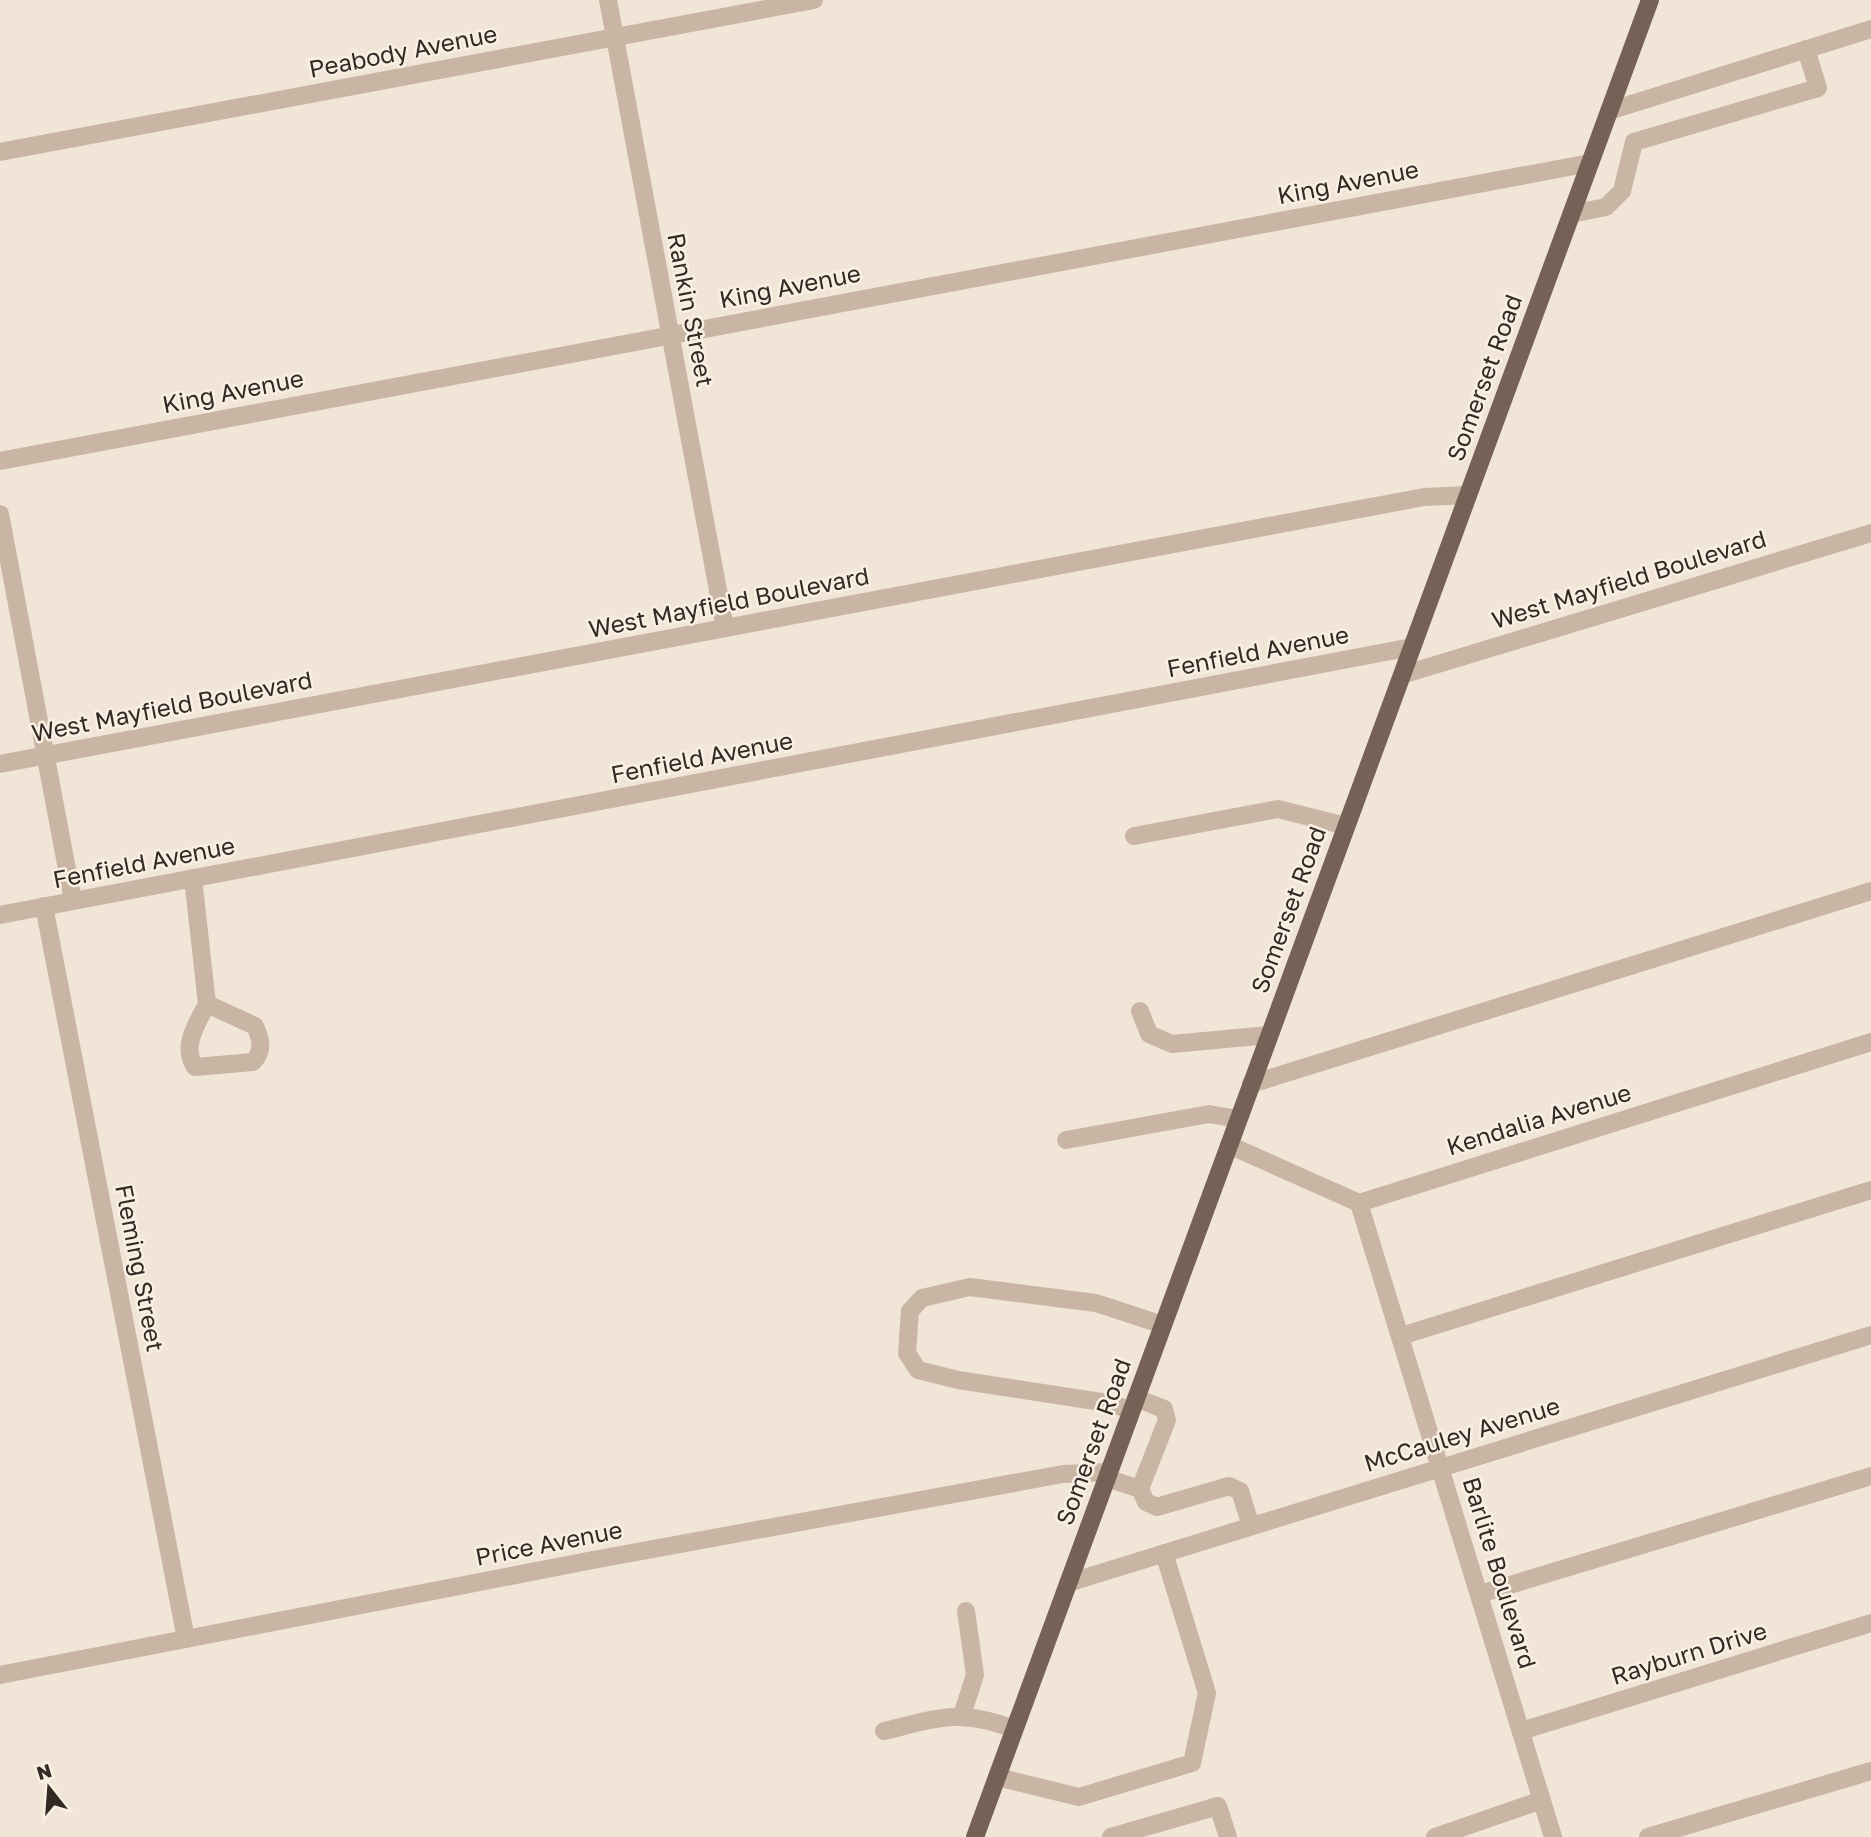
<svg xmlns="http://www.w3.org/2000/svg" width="1871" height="1837" font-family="'Golos Text',sans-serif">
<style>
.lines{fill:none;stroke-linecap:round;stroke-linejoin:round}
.minor{stroke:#c9b5a3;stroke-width:18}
.major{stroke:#766156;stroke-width:18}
.labels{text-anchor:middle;stroke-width:5;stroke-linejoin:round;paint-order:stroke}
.street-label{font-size:24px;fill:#342a25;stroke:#f9efe3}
</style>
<rect width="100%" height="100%" fill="#f1e5d7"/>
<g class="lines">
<g class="minor">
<path d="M608,0l117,628"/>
<path d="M1609,111l262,-82"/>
<path d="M0,152l814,-152"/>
<path d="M1571,214l35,-7 16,-16 12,-49 184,-54 -12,-39"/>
<path d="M0,461l1590,-298"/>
<path d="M0,514l73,387"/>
<path d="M1402,675l469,-142"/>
<path d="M0,764l1424,-267 44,-2"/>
<path d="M1134,836l144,-27 68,17"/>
<path d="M193,878l14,126 48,22c6,14 9,24 -2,36l-58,5c-14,-21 2,-43 12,-63"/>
<path d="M44,906l142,733"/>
<path d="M0,915l1412,-268"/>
<path d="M1140,1011l9,23 23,10 97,-9"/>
<path d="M1251,1084l620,-193"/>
<path d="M1066,1140l143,-26 29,5"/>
<path d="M1229,1145l130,58 512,-161"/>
<path d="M1359,1203l194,634"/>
<path d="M1401,1336l470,-146"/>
<path d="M1136,1398l28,11 3,11 -27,69"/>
<path d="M1131,1410l-23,-7 -150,-23 -40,-10 -11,-17 3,-42 12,-13 48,-11 126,16 67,22"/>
<path d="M1106,1478l34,11 6,13 11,5 72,-21 11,5 11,35"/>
<path d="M1068,1583l803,-248"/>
<path d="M1480,1594l391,-118"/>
<path d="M0,1675l593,-115 470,-86 46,-2"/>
<path d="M962,1715l13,-40 -9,-64"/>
<path d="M884,1731c54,-13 76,-23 130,-2"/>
<path d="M1521,1731l350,-108"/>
<path d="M997,1777l82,20 113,-34 15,-70 -43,-140"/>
<path d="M1111,1837l107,-31 10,31"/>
<path d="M1435,1837l107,-37"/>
<path d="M1648,1837l223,-66"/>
</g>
<path class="major" d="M975,1837l675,-1837"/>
</g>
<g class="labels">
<g class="street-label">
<text transform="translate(403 52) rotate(-11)" y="8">Peabody Avenue</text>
<text transform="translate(1348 183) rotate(-11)" y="8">King Avenue</text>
<text transform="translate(790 287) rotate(-11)" y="8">King Avenue</text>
<text transform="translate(690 310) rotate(79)" y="8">Rankin Street</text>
<text transform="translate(1485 378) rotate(-70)" y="8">Somerset Road</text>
<text transform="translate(233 392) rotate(-11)" y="8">King Avenue</text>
<text transform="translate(1629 580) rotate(-17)" y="8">West Mayfield Boulevard</text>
<text transform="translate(729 603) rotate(-11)" y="8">West Mayfield Boulevard</text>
<text transform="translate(1258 652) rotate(-11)" y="8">Fenfield Avenue</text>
<text transform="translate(172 707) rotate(-11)" y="8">West Mayfield Boulevard</text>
<text transform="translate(702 758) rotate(-11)" y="8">Fenfield Avenue</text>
<text transform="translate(144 863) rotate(-11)" y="8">Fenfield Avenue</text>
<text transform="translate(1289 910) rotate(-70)" y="8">Somerset Road</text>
<text transform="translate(1539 1120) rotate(-17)" y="8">Kendalia Avenue</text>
<text transform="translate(139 1268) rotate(79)" y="8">Fleming Street</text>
<text transform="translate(1462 1435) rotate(-17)" y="8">McCauley Avenue</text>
<text transform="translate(1094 1442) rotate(-70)" y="8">Somerset Road</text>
<text transform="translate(549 1544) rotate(-11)" y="8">Price Avenue</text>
<text transform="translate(1499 1573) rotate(73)" y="8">Barlite Boulevard</text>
<text transform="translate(1689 1654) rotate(-17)" y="8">Rayburn Drive</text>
</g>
</g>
<g transform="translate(49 1788) rotate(343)" stroke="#f9efe3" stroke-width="5" paint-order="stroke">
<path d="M0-5L12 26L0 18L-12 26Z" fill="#342a25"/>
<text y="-10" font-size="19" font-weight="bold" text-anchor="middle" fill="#342a25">N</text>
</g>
</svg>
